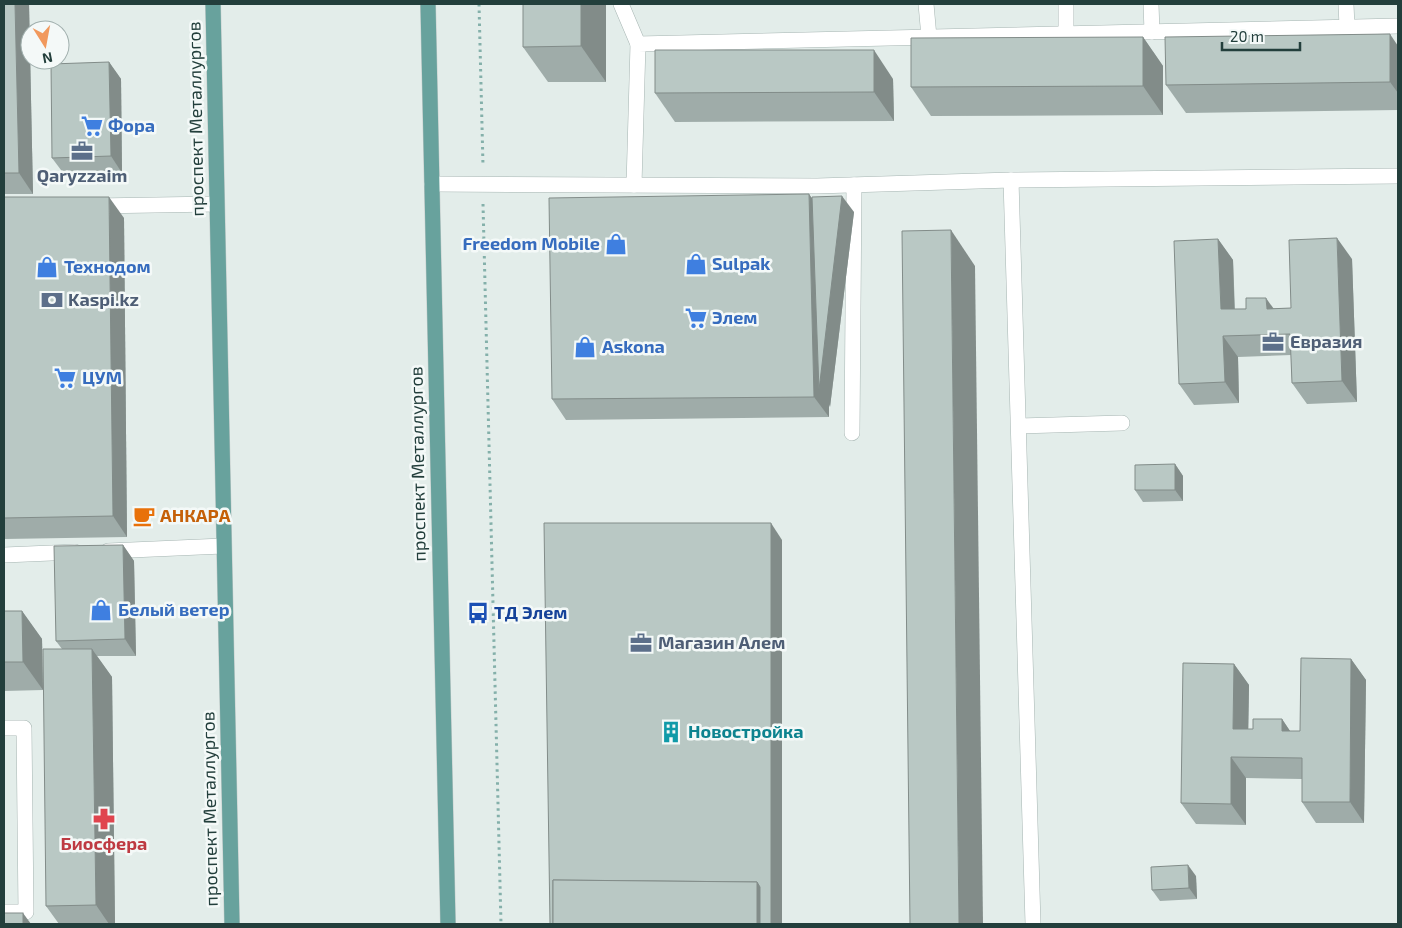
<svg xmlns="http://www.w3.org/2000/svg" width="1402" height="928" font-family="'Exo 2',sans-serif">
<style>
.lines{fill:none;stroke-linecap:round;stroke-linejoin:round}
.minor-casing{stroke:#a6b5b2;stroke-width:16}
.major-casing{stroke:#c1c9c8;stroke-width:16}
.path{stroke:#84b0aa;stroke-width:3;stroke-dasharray:2.5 4;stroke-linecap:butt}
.minor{stroke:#fff;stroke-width:15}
.major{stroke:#68a29d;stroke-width:15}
.wall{fill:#9faca9}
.shaded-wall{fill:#828c89}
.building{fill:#b9c8c4;stroke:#828c89}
.labels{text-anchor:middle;stroke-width:5;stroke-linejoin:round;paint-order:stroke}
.street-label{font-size:18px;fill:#233f3c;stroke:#f4f9f8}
.shop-label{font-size:18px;font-weight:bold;fill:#366cbe;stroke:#f4f9f8;text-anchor:start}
.service-label{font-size:18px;font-weight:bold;fill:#4e5e75;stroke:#f4f9f8;text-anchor:start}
.food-label{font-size:18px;font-weight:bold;fill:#c56008;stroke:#f4f9f8;text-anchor:start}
.transit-label{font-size:18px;font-weight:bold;fill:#164399;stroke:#f4f9f8;text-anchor:start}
.culture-label{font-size:18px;font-weight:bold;fill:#0d838f;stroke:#f4f9f8;text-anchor:start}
.health-label{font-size:18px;font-weight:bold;fill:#be3a42;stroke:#f4f9f8}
</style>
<rect width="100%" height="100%" fill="#e3edea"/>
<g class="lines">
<g class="minor-casing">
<g id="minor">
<path d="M621,4l17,40"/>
<path d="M926,4l3,33"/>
<path d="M1151,4l1,28"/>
<path d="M1346,4l1,23"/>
<path d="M1066,34v-30"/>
<path d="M1011,180l387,-4"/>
<path d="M432,184l385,2 194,-6 22,744"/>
<path d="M634,185l4,-141 760,-18"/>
<path d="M95,206l121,-2"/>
<path d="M1019,426l103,-3"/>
<path d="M852,433l2,-248"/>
<path d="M108,551l115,-5"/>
<path d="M4,555l71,-3"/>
<path d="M4,728h20l2,184h-22"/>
</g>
</g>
<g class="major-casing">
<g id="major">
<path d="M213,4l19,920"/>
<path d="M428,4l20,920"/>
</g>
</g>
<g class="path">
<path d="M479,4l4,162"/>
<path d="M483,204l18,720"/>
</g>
<use href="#minor" class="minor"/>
<use href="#major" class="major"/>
</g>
<g class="wall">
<path d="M4,4h25l4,190h-29z"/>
<path d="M523,4h83v78h-58l-25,-35z"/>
<path d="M1143,37l20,29v49l-232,1 -20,-29z"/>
<path d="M1398,46v64l-212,3 -20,-28z"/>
<path d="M109,62l12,17 1,94 -58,1 -12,-16z"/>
<path d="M893,79l1,42 -219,1 -20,-29z"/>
<path d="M4,197l120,21 3,319 -123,2z"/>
<path d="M812,199l42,13 -24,195 -1,-3v13l-263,3 -14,-21z"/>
<path d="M1218,239l15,21 2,49 56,-1 61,-49 5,143 -50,2 -15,-21 -1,-28 -53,2 1,46 -45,2 -15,-21z"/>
<path d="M1175,464l8,12v25l-40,1 -8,-12z"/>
<path d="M123,545l11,16 2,95h-39l15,21 3,247h-56l-13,-18 16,-257 -6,-8z"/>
<path d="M4,611h18l20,28 1,51 -39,1z"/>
<path d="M1351,659l15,21 -2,143h-48l-14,-21v-23l-56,-1v47l-50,-1 -15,-21 53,-139 15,21 -1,44h5l29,-10 8,12h10z"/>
<path d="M1196,876l1,23 -37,2 -8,-11z"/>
</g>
<g class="shaded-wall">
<path d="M15,4h14l4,190 -14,-21z"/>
<path d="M581,4h25v78l-25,-36z"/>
<path d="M1390,34l8,12v47l-8,-11z"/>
<path d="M1143,37l20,29v49l-20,-29z"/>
<path d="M874,50l19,29 1,42 -20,-29z"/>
<path d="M109,62l12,17 1,94 -11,-17z"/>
<path d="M809,194l15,21 18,-19 12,16 -24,195 -1,-3v13l-15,-20z"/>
<path d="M109,197l15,21 3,319 -14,-21z"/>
<path d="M951,230l24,36 8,658h-24z"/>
<path d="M1337,238l15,21 5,143 -15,-21z"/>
<path d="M1218,239l15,21 2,70 -14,-21z"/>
<path d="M1266,298l15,21 -14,-10z"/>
<path d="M1223,336l15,21 1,46 -14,-21z"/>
<path d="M1175,464l8,12v25l-8,-11z"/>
<path d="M771,523l11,17v384h-25v-42z"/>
<path d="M123,545l11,16 2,95 -11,-17z"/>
<path d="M22,611l20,28 1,51 -20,-28z"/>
<path d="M92,649l20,28 3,247h-6l-13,-19z"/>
<path d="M1351,659l15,21 -2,143 -14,-21z"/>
<path d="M1234,664l15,21 -1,64 -15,-20z"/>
<path d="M1282,719l14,21 -14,-9z"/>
<path d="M1231,757l15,21v47l-15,-21z"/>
<path d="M1188,865l8,11 1,23 -8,-11z"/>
<path d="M23,913l8,11h-8z"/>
</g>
<g class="building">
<path d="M4,4h11l4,169h-15z"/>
<path d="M523,4h58v42l-58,1z"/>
<path d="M1390,34v48l-224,3 -1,-48z"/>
<path d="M1143,37v49l-232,1v-49z"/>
<path d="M655,50h219v42l-219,1z"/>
<path d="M109,62l2,94 -59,2 -1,-94z"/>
<path d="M809,194l5,203 -262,2 -3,-201z"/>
<path d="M842,196l-23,194 -7,-193z"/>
<path d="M4,197h105l4,319 -109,2z"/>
<path d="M951,230l8,694h-49l-8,-693z"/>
<path d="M1337,238l5,143 -50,2 -2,-49 -67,2 2,46 -46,2 -5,-143 44,-2 3,70h25v-11h20l1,11 24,-1 -2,-68z"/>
<path d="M1175,464v26h-40v-25z"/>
<path d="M544,523h227v401h-11v-37l-3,-5 -204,-2v44h-3z"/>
<path d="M123,545l2,94 -69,2 -2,-95z"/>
<path d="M4,611h18l1,51h-19z"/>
<path d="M43,649h49l4,256 -50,1z"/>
<path d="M1301,658l50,1 -1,143h-48v-44l-71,-1v47l-50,-1 2,-140 51,1 -1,65h20v-10h29v12h18z"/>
<path d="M1188,865l1,23 -37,2 -1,-23z"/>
<path d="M553,880l204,2v42h-204z"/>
<rect x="4" y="913" width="19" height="11"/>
</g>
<defs>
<g id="supermarket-bare" transform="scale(1.725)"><path d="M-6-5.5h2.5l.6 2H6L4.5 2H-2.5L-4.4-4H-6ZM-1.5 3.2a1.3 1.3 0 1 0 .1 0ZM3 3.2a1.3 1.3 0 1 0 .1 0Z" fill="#3f7fe0" stroke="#f4f9f8" stroke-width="2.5" paint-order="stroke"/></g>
<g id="office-bare" transform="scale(1.725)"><path d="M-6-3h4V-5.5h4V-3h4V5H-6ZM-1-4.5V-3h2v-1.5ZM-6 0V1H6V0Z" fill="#5c6f8a" stroke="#f4f9f8" stroke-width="2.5" paint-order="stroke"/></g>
<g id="shop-bare" transform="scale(1.725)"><path d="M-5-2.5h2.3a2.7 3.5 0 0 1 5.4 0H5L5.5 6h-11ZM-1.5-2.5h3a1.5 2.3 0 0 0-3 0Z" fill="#3f7fe0" stroke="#f4f9f8" stroke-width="2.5" paint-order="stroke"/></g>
<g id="bank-bare" transform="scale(1.725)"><path d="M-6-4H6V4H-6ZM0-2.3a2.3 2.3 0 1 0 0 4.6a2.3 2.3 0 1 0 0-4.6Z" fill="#5c6f8a" stroke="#f4f9f8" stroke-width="2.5" paint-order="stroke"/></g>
<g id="cafe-bare" transform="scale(1.725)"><path d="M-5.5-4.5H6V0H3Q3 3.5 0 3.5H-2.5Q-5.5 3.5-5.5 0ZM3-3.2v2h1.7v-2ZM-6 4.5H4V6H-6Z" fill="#e8710a" stroke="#f4f9f8" stroke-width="2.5" paint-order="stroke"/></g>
<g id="bus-bare" transform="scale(1.725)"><path d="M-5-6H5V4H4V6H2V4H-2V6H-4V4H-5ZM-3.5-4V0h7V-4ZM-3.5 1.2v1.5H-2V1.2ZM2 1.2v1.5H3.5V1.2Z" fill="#1a4fb4" stroke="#f4f9f8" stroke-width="2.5" paint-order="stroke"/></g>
<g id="building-bare" transform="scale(1.725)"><path d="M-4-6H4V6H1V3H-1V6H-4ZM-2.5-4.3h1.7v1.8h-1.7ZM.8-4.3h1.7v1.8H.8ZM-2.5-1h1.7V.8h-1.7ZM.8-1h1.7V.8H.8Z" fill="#0f9aa8" stroke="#f4f9f8" stroke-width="2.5" paint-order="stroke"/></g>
<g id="pharmacy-bare" transform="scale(1.725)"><path d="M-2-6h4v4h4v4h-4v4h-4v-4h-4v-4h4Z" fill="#e0444e" stroke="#f4f9f8" stroke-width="2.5" paint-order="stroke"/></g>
</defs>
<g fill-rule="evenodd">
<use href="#supermarket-bare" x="92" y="126"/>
<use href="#office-bare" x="82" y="151"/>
<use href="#shop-bare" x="616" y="244"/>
<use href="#shop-bare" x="696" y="264"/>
<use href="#shop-bare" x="47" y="267"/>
<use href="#bank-bare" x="52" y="300"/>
<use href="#supermarket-bare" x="696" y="318"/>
<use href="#office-bare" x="1273" y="342"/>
<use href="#shop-bare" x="585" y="347"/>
<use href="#supermarket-bare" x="65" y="378"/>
<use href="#cafe-bare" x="144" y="516"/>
<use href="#shop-bare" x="101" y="610"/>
<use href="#bus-bare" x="478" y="613"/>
<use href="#office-bare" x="641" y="643"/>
<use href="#building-bare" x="671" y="732"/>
<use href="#pharmacy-bare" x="104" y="819"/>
</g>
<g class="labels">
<g class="street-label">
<text transform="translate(196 119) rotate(-91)" y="6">проспект Металлургов</text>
<text transform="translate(418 464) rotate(-91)" y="6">проспект Металлургов</text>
<text transform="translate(210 809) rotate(-91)" y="6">проспект Металлургов</text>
</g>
<g class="shop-label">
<text x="108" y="132">Фора</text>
<text x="600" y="250" text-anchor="end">Freedom Mobile</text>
<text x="712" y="270">Sulpak</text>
<text x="64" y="273">Технодом</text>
<text x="712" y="324">Элем</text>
<text x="602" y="353">Askona</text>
<text x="82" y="384">ЦУМ</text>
<text x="118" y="616">Белый ветер</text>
</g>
<g class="service-label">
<text x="82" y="182" text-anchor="middle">Qaryzzaim</text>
<text x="68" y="306">Kaspi.kz</text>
<text x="1290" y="348">Евразия</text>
<text x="658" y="649">Магазин Алем</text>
</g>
<g class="food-label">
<text x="160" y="522">АНКАРА</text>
</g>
<g class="transit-label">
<text x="494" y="619">ТД Элем</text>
</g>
<g class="culture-label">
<text x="688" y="738">Новостройка</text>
</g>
<g class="health-label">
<text x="104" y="850">Биосфера</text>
</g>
</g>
<rect width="1402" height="928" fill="none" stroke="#233f3c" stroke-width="10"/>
<g transform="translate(45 45) rotate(169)"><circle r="24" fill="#f4f9f8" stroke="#a0afad"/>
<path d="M0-4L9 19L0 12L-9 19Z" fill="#f1995d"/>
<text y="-8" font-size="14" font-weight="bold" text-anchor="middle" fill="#233f3c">N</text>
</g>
<path d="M1222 42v8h78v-8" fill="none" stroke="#233f3c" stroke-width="2.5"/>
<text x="1230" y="42" font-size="15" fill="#233f3c" stroke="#f4f9f8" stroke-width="4" paint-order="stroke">20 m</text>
</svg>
